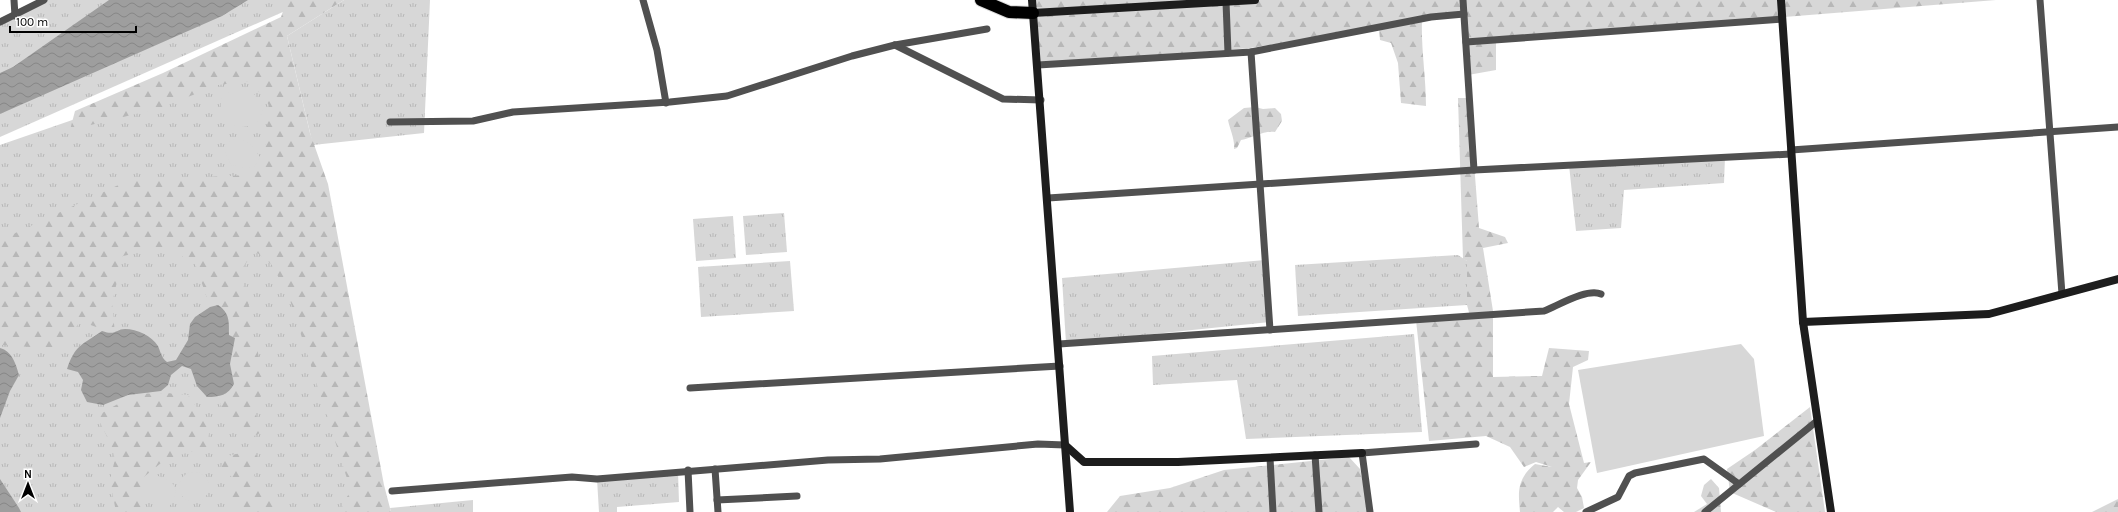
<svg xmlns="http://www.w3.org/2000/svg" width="2118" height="512" font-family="Karla,sans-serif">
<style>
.grass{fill:url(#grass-tufts)}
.forest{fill:url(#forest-firs)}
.pitch{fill:#d7d7d7}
.water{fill:url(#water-waves)}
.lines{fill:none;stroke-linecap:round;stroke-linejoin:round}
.highway-casing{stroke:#dbdbdb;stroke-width:14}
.street{stroke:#505050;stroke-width:7}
.secondary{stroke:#1d1d1d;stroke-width:8}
.highway{stroke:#000;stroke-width:12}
</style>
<defs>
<pattern id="grass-tufts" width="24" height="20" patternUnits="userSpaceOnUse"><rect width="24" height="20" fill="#d7d7d7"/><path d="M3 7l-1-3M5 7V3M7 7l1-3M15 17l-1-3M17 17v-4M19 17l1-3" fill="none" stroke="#b7b7b7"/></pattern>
<pattern id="forest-firs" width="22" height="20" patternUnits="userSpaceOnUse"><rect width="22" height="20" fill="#d7d7d7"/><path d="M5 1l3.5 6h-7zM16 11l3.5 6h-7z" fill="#b7b7b7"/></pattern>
<pattern id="water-waves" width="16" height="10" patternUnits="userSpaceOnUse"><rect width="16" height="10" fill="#9e9e9e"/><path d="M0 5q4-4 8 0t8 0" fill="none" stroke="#868686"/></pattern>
</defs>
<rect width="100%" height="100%" fill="#fff"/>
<g class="grass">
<path d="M44,0h266l-310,137v-116z"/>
<path d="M344,0h86l-6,133 -111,12 15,109 54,258h-382v-367l278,-96 34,92 -25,-105z"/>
<path d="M1725,157l-1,26 -100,7 -3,38 -45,3 -7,-66z"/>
<path d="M784,213l3,39 -41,3 -3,-39z"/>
<path d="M733,216l3,42 -40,3 -3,-42z"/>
<path d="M1458,255l9,6v44l-169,11 -3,-51z"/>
<path d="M1265,260l5,62 -204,21 -4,-65z"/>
<path d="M790,261l4,50 -93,6 -3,-50z"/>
<path d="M1414,334l8,98 -176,7 -9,-59 -84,5 -1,-29z"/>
<path d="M678,472l1,30 -62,5v5h-18l-2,-33z"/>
<path d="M473,500v12h-82l-1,-4z"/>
</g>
<g class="forest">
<path d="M287,0h57l-57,36 23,97 18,51 56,301 7,27h-47l-2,-8 9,-13 -63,-197 -17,-30 -16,-13 -15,20 13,50 -2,10 6,16 5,29 1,16 -9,18 8,22 -12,6 -13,-8 -17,-26 14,-20 -4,-20 -1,-29 -10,-30 -9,2 -15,-44 -31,-16 -41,9 -11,47 3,31 -35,-13 -18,28 -62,-4v-107l11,-3 116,-54 120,-6 17,-16 5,-54 -19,-24 -32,4 -58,23 -90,22 5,-19 88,-38 118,-56z"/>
<path d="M1032,0h964l-500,40v30l-28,5 -4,-61 -42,7c-1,28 4,56 4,85l-25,-3 -3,-40 -7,-20 -11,-3 -1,-12 -129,20 -212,17z"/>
<path d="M1458,98h11l10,130 26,9 3,6 -25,5 10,63v66l49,-1 7,-28 40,3 -1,9 -15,7 -4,37 15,59 7,-1 -13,18 -1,8 5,9 2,11 -8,4h-12l-6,-5 -5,5h-33c-2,-21 -3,-33 15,-48l17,3 -16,-5 -12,5 -14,-20 -24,-11 -57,5 -13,-121 54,-4 -3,-11v-44l-4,-2z"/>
<path d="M1255,107l8,2 12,-1 6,6 1,7 -7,11c-11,-2 -23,6 -34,8l-4,8 -3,1c1,-10 -4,-19 -6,-29l16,-12z"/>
<path d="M167,393l21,2 22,31 -3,21 -41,12 -21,17 -2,36h-27l-6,-32 5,-21 -4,-14 -14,-29 38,-22z"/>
<path d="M1810,407l15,105h-49l-46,-20 -3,-23 28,-19z"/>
<path d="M254,450l6,12 -6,13 19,25v12h-35l-14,-17 16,-13 -19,-12 2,-13z"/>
<path d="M1349,457l11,12 10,43h-263l13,-16 50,-8 54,-18z"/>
<path d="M1711,479l8,9 2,24h-27l13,-8 -6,-8 3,-11z"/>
<path d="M2118,499v13h-26z"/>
</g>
<g class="pitch">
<path d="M244,87l11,8 8,13 -4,13c-19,9 -22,9 -38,-7v-15l8,-7z"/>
<path d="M239,137l13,9 8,11 -5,9 -10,2 -14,-3c-7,-14 -12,-22 8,-28z"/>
<path d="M1741,344l13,15 10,77 -167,37 -19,-103z"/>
<circle cx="194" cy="487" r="15"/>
<path d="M154,475c18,4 27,11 18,29l-6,3h-9l-13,-17v-8z"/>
</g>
<g class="water">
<path d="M109,0h139l-26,16 -222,98v-41l13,-6z"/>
<path d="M218,305c12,8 11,17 11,30l6,3 -5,26 4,20c-6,11 -14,13 -27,13l-10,-11 -6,-17 -9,-3 -11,9 -3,10 -7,6 -33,4 -25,10 -16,-3 -6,-12 2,-10 -5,-8 -11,-3c8,-24 15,-24 35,-38 14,5 14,-2 23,-2 12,0 27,7 33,17 3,7 3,11 9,16l9,-2 12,-20 2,-16 5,-7 15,-10z"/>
<path d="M0,348c12,3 16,16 19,27l-9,16 -10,27z"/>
<path d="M0,479l19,29 2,4h-21z"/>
</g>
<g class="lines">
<g class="highway-casing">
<path id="highway" d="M981,0l28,12 24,1"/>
</g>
<g class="street">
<path d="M14,0l1,16"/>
<path d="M643,0l14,50 9,53"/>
<path d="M1463,0l11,170"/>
<path d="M2040,0l22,294"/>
<path d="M1226,2l2,51"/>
<path d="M0,22l44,-22"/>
<path d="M1466,42l316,-23"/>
<path d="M895,45l108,54 38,1"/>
<path d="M1251,52l19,278"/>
<path d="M1038,65l213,-13 180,-35 33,-3"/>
<path d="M390,122l83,-1 40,-9 157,-10 57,-6 125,-40 43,-11 92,-16"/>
<path d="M1791,150l327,-23"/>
<path d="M1048,198l426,-28 317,-16"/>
<path d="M1059,344l485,-33c15,-6 43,-23 57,-17"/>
<path d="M690,388l370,-22"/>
<path d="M1315,455l4,57"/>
<path d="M1270,458l3,54"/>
<path d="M715,469l3,43"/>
<path d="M688,470l2,42"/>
<path d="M392,491l180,-14 25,2 231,-19 52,-1 158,-15 27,1"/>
<path d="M717,500l80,-4"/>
<path d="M1370,512l-8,-59 114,-9"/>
<path d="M1586,512l32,-15 11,-21 6,-3 69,-14 35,25"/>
<path d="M1705,512l112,-91"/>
</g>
<g class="secondary">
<path d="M1032,0l38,512"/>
<path d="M1781,0l22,322 28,190"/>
<path d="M1033,13l222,-13"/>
<path d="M1803,322l186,-8 129,-35"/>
<path d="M1065,445l19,17h94l184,-9"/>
</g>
<use href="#highway" class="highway"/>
</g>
<g transform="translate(28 484)" stroke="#ffffff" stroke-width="3" paint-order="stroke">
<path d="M0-3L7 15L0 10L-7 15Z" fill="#000000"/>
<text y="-6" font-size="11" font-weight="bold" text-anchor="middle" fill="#000000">N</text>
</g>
<path d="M10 26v6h126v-6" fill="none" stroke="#000000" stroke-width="2"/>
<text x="16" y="26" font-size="12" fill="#000000" stroke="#ffffff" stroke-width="3" paint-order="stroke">100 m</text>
</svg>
